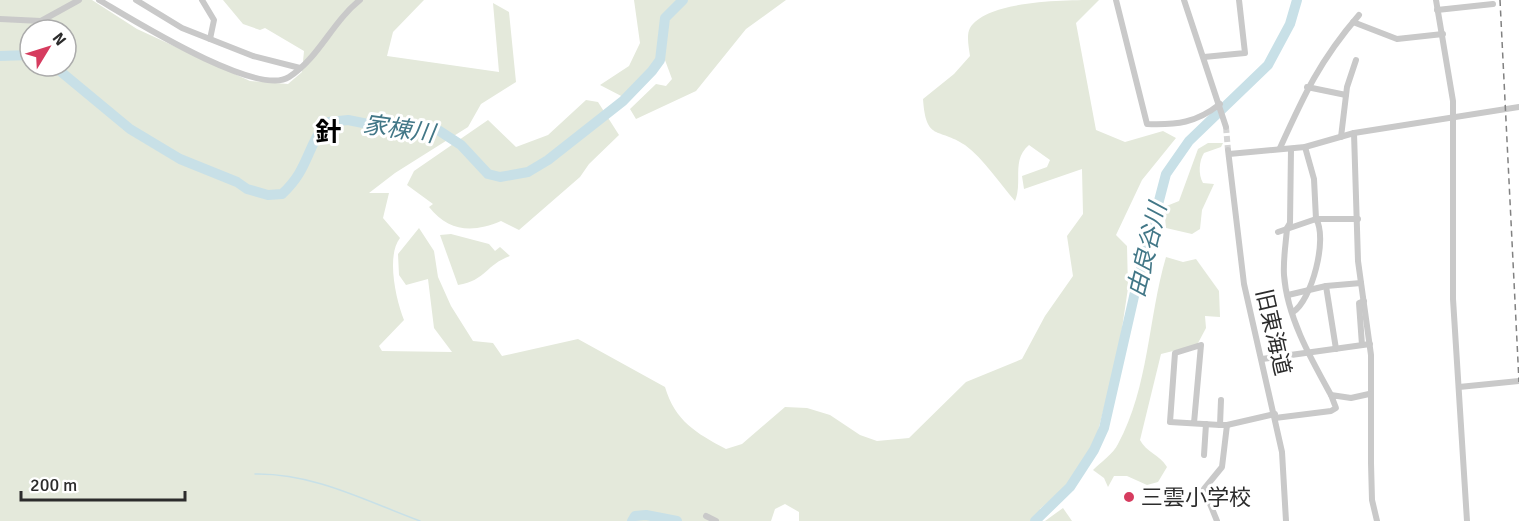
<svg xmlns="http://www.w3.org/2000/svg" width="1519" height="521" font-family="Signika,'Noto Sans JP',sans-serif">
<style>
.green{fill:#e4e9db;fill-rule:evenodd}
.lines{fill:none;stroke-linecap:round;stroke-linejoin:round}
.stream{stroke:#c8e0e7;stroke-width:1.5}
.river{stroke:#c8e0e7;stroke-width:10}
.minor-tunnel{stroke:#d5d5d5;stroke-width:6;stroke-dasharray:6 3;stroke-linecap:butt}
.minor{stroke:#c9c9c9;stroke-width:6}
.rail{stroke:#818181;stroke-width:1.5;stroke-dasharray:6 4.5;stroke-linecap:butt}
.poi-dot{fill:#d63c5f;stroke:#fff;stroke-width:2}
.labels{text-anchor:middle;stroke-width:6;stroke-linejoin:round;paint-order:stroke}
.street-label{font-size:22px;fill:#2c2c2c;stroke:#fff}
.poi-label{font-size:22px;fill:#2c2c2c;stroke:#fff;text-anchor:start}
.water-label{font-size:24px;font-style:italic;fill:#427787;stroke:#fff}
.quarter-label{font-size:26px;font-weight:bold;fill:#000;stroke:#fff}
</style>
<rect width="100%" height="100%" fill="#fff"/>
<g class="green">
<path d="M0,0h92l45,29 113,52 38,3 14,-12 2,-21 -39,-23 -5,2 -17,-6 -20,-24h201l-31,32 -6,24 112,16 -6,-69 16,9 7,70 -35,22 -13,23 -73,46 -26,20h20l-6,25 17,20c-14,18 -4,62 4,82l-25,26 3,5 70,1 -18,-24 -6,-49 -22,6 -7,-10 -1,-21 21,-26 15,23 4,26 13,29 22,35 20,2 9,13 76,-17 87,48c10,34 31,46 61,62l16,-5 43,-37 22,1 23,7 30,20 17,6 32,-3 57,-56 56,-23 23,-43 28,-40 -6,-40 16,-22 -1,-45 -58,20 -2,-13 25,-9 3,-7 -21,-15c-18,15 -6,37 -14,56 -15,-17 -31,-42 -50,-56 -27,-18 -39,-3 -42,-46l31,-25 16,-18c-1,-8 -4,-21 0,-28 17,-28 97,-28 129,-28l-23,23 20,107 29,12 38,-11 13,7 -34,42 -26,55 11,11 1,42 -10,67 -24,91 -28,40 -26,23 2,12h-243v-9l-14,-8 -10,5 -4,12h-771zM30,30h36v36h-36z"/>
<path d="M634,0h152l-40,29 -50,62 -60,28 -6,-10 26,-25 10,2 6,-7 -10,-27 -35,47 -27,-14 29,-19 11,-23z"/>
<path d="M586,100l12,2 21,33 -30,29 -9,13 -61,53 -18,-9c-28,12 -52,11 -72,-14l4,-3 -26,-19 7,-14 74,-51 28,27 32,-12z"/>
<path d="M1208,143h15l-2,4 -17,6c-5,8 -6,21 -1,30l11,1 -12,26 -2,19 -8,5 -26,-6 -2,-21 15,-6 19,-52z"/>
<path d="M451,234l38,10 6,7 5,-4 10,9c-25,9 -23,24 -52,29l-18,-50z"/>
<path d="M1166,257l17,5 13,-3 23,32 1,26 -15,-1 1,12 -9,17 -36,9 -21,86c6,12 19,14 27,27l-9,15 -11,3 -20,-9h-13l-6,11 -4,-9 -11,-8c8,-8 20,-16 25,-26 31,-57 30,-126 48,-187z"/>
<path d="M1063,508l9,13h-27z"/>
</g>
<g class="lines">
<path class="stream" d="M255,474c59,-1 111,27 165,47"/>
<g class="river">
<path d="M0,56l30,-1"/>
<path d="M54,66l76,63 50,30 57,23 10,7 21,6 14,-1c25,-23 24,-42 41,-68l6,-4 19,-2 45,9 45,1 23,15 27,29 12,3 28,-5 20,-12 75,-59 29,-30 8,-11 5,-42 18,-18"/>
<path d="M632,521l3,-5 11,-1 31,6"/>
<path d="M1035,521l35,-34 24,-37 10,-22 31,-136 31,-118 23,-33 79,-76 22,-41 7,-24"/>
</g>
<path class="minor-tunnel" d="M1226,127l2,23"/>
<g class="minor">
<path d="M99,0c31,18 158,98 190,77 30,-19 43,-55 71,-77"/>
<path d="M136,0l46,28 71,28 47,12"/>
<path d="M202,0l12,20 -4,19"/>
<path d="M1116,0l31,124c30,1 49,-1 73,-20"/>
<path d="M1184,0l42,127"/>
<path d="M1436,0l17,101v198l14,222"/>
<path d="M1437,10l56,-6"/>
<path d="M0,19l41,2 38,-21"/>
<path d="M1353,22l44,17 46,-5"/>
<path d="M1204,57l41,-4 -6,-53"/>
<path d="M1307,87l39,8"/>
<path d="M1354,133l4,128 13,94v108l1,37 5,21"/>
<path d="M1341,137l6,-50 9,-27"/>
<path d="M1305,147l9,32 2,40h42"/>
<path d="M1280,148c24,-53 40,-88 79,-133"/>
<path d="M1291,149l-1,74 -3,5c-1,15 -4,31 -3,47 3,42 27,84 47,120"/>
<path d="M1228,150l16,134 38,168 4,69"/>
<path d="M1229,154l76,-7 49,-14 165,-26"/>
<path d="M1278,232l38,-13c12,19 -4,81 -23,93"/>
<path d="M1326,286l10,63"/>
<path d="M1288,295l38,-9 35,-3"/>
<path d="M1362,345l-3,-42 5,-2"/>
<path d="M1262,359l108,-15"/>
<path d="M1459,387l60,-6"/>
<path d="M1275,418l56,-7 5,-3 -5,-13 20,3 18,-4"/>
<path d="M1194,423l7,-78 -26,8 -5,69 50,3h7l48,-11"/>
<path d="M1220,425l1,-25"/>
<path d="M1204,455l2,-31"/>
<path d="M706,516l10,5"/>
<path d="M1217,521l-13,-32 18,-22 5,-42"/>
</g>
<path class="rail" d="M1500,0l19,382"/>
</g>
<circle class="poi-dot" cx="1129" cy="497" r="6"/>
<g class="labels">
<g class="street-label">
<text transform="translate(1274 332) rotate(77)" y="8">旧東海道</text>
</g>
<g class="poi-label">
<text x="1141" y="505">三雲小学校</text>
</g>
<g class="water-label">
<text transform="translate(399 129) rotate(8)" y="8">家棟川</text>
<text transform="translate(1147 250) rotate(-76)" y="8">由良谷川</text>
</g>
<g class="quarter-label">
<text x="328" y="141">針</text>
</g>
</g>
<g transform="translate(48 48) rotate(52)"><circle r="28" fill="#ffffff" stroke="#ababab" stroke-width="1.5"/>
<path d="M0-4.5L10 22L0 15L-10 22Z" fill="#d63c5f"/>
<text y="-9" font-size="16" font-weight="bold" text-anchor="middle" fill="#2c2c2c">N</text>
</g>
<path d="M21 491v9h164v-9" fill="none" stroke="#2c2c2c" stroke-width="3"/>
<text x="30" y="491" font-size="18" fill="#2c2c2c" stroke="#ffffff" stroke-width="4.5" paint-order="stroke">200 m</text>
</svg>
